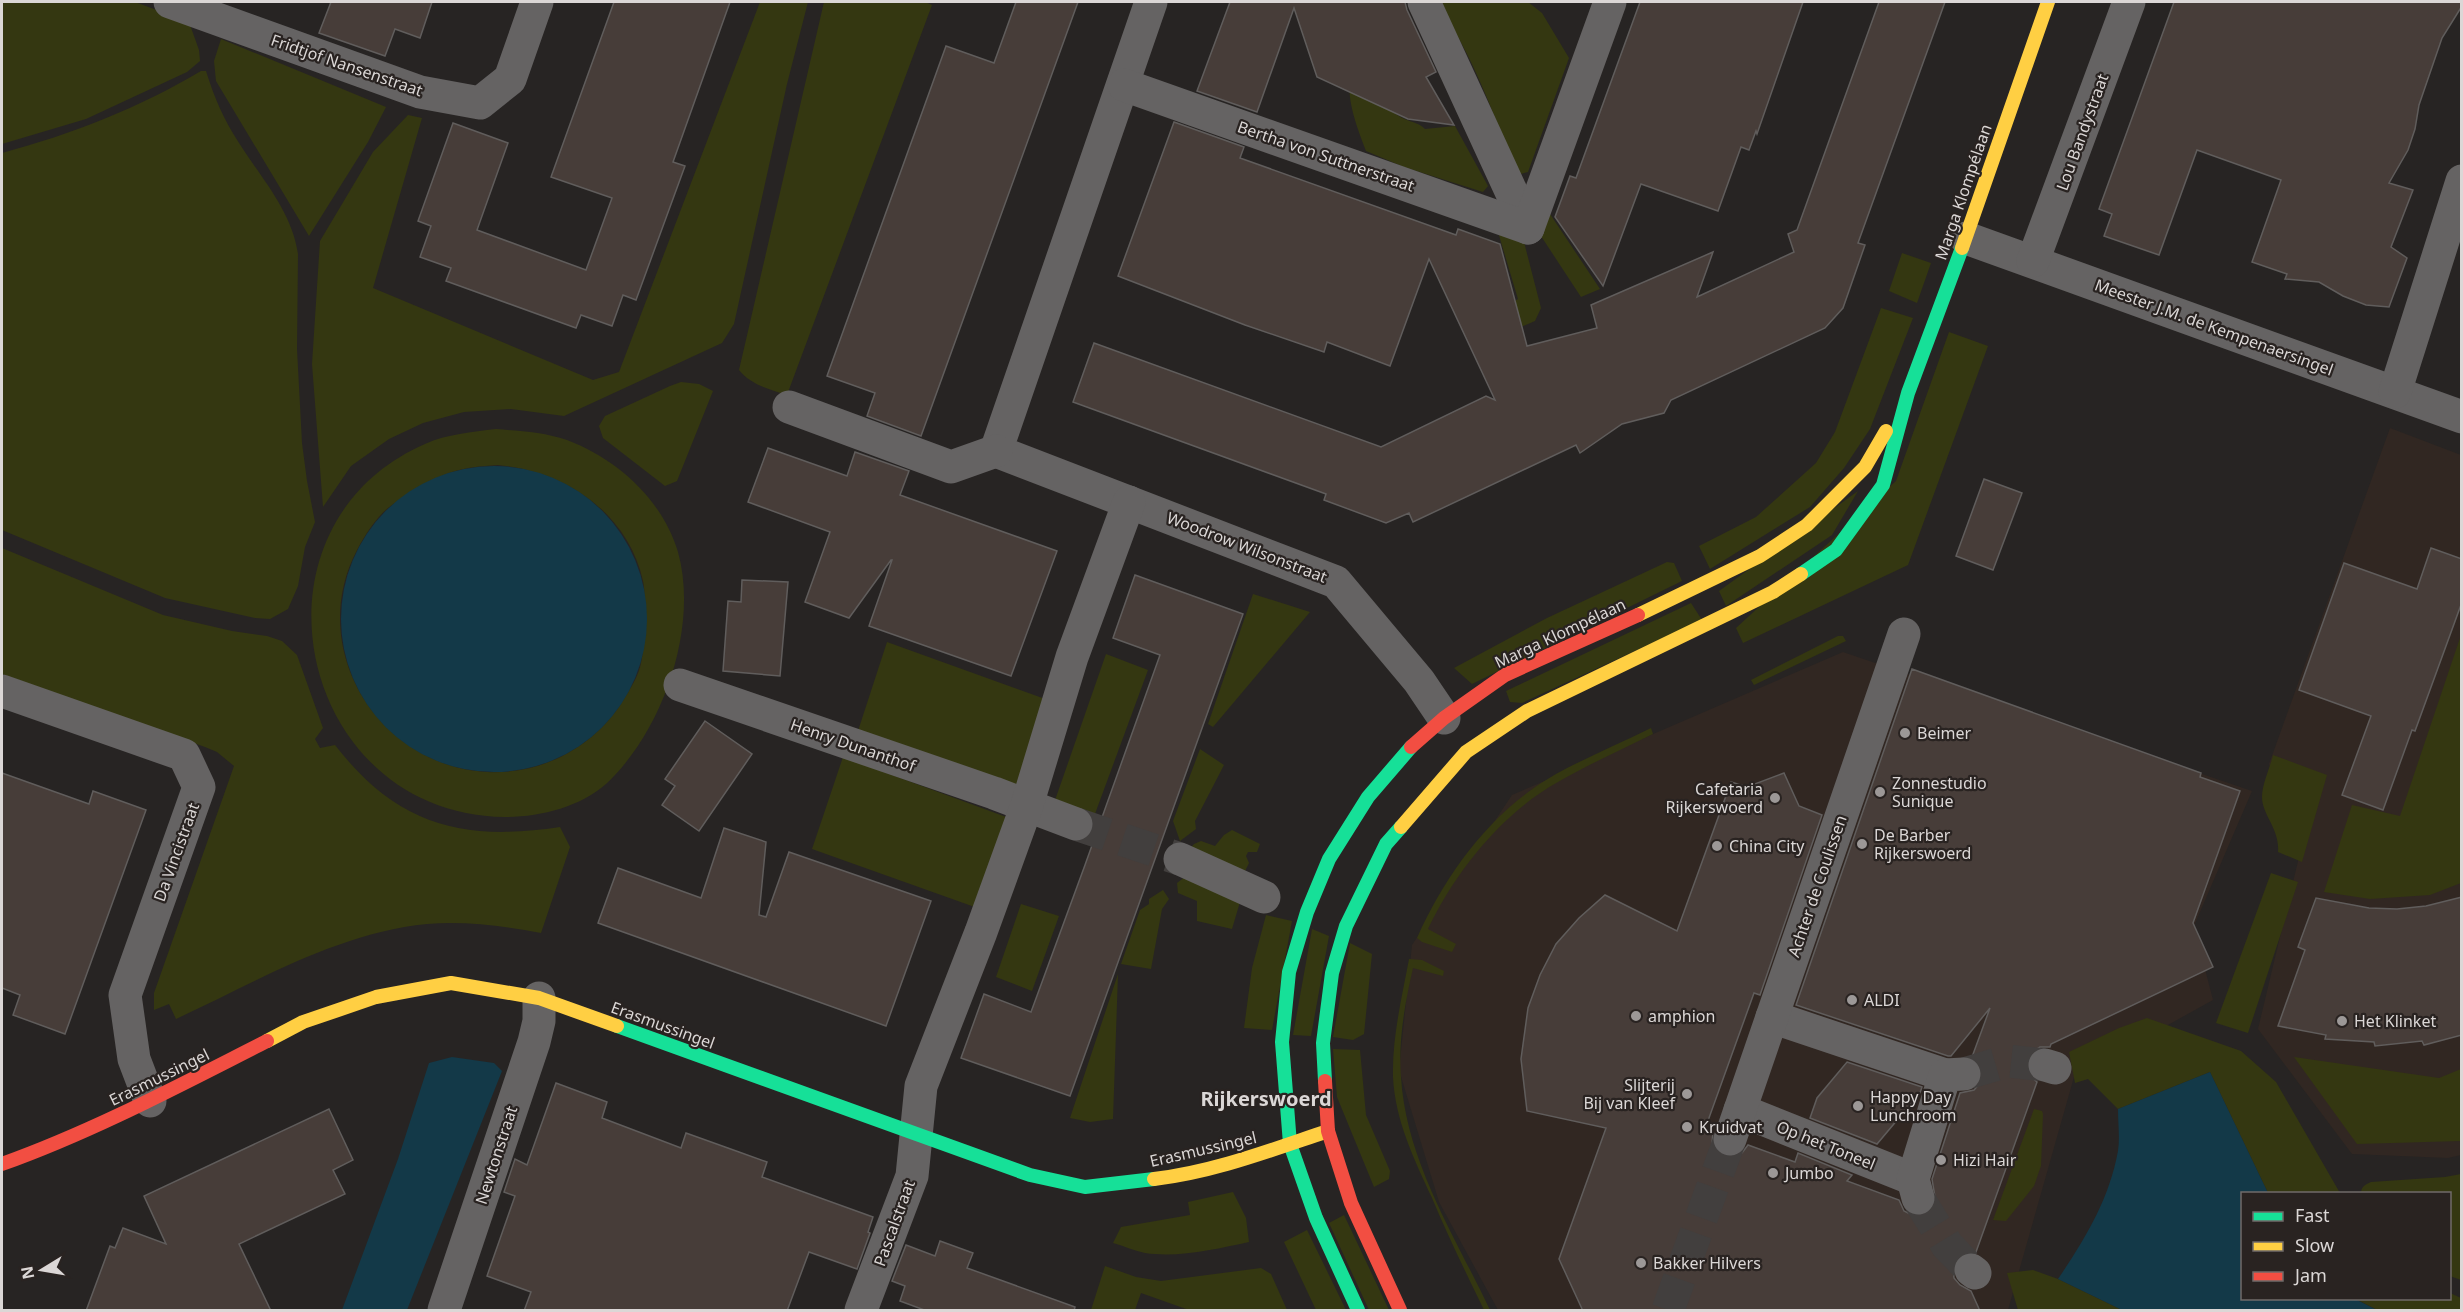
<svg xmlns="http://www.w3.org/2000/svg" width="2463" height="1312" font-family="'Noto Sans',sans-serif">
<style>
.built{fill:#312722}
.green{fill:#343711;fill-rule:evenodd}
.water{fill:#133948}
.building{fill:#473d39;stroke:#605d5c;stroke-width:1.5}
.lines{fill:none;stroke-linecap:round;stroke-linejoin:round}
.street-tunnel{stroke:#423f3e;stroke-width:33;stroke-dasharray:33 16;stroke-linecap:butt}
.street{stroke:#656363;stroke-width:33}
.fast{stroke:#16e098;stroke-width:14}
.slow{stroke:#ffcf43;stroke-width:14}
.jam{stroke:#f24e42;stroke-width:14}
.poi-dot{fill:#9c9897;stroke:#292321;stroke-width:2}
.labels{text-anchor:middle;stroke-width:4.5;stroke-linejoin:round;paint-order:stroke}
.street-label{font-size:16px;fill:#dbd7d6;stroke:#292321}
.poi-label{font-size:16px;fill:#dbd7d6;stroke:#292321;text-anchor:start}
.quarter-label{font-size:20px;font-weight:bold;fill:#dbd7d6;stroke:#292321}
</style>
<rect width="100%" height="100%" fill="#272423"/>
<g class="built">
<path d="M2390,428l71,27v700l-13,3 -96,-4 -94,-125 41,-172 -30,-93z"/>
<path d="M1843,652l409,139 -58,135 19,74 -139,77 -66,233h-510l-59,-108 -40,-132 13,-125 100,-150z"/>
</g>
<g class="green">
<path d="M2,2h133l54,20 10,28 1,11 -13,11 -101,47 -84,25z"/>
<path d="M760,2h48l-21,82 -53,240 -12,19 -158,73 -53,-7 -47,3 -41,11 -34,16 -38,27 -28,41 -11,-143 8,-123 53,-89 35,-37 14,3 -49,170 220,92 26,-8z"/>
<path d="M824,2h101l7,3 -145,390c-18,-6 -36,-10 -48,-25z"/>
<path d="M1390,2h10l-13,11 -5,91c8,6 15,12 25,16 7,3 12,3 18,9l30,-3 33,60 -5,6 -79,-25 -38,-16c-7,-19 -21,-53 -15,-72 5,-20 24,-52 33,-72z"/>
<path d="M1436,2h92l14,11 27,45 -41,114 -11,3c-24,-62 -43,-119 -81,-173z"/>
<path d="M221,39l165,68 -18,35 -59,94 -93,-155 -2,-20z"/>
<path d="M201,71h5c8,26 18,49 33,72 22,35 53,68 59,111l-1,95 5,94 5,38 8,41 -10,25 -7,39 -10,23 -18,10 -15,-1 -90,-20 -163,-68v-377c70,-19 137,-45 199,-82z"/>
<path d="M1546,208l54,81 -19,8 -44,-67z"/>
<path d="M1498,232l26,10 17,66 -6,13 -14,6 -11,-23 8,-5z"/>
<path d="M1902,253l29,10 -14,40 -28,-12z"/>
<path d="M1881,308l32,10 -43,111 -26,39 -34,39 -100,62 -11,-23 57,-29 60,-54 19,-31z"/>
<path d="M1949,332l39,14 -80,219 -165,78 -7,-15 160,-147z"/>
<path d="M681,382l18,2 14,7 -36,90 -12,5 -62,-48 -4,-12 6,-10 65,-30z"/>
<path d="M496,429c23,2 48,3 71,11 50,19 95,59 111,112 21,75 -15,179 -72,232 -26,23 -66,33 -101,33 -207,-2 -270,-290 -80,-373 22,-10 47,-12 71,-15zM498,465c66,6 130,47 145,116 3,13 0,30 -1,43 0,13 2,27 -1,39 -2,11 -8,21 -14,31 -28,50 -82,81 -140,78 -108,-6 -182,-123 -130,-222 8,-15 18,-31 31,-42 7,-6 17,-11 24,-16 32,-20 49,-25 86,-27z"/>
<path d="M1858,491l-26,44 -106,71 -7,-15z"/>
<path d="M2,548l161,67 69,16 35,5 15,5 15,14 26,73 -8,11 5,9 15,-3c62,80 127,97 225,82l10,20 -29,86c-38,-7 -75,-12 -114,-9 -90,9 -171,58 -251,95l-7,-15 -15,6v-17l80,-227 -17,-14 -12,-5 -203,-73z"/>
<path d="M1667,562l7,1 8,18 -210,103 -18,-16 93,-50z"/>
<path d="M1253,594l57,18 -97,115 -5,-3z"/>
<path d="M1691,603l11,17 -180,83 -12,-1 -4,-11z"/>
<path d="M2461,635v248l-31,12 -60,4 -46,-7 28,-87 48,11z"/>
<path d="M1838,636h5l3,5 -92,44 -3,-5z"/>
<path d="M887,642l186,67 -36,93 -181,-65z"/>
<path d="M1106,654l42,16 -56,152 -39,-16z"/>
<path d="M1651,728l2,6c-32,16 -64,30 -95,48 -56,31 -103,90 -130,147l28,15 -4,8 -30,-10 -5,-4c29,-65 75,-128 139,-164 31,-17 63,-30 95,-46z"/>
<path d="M1200,749l24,16 -29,56 1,8 -16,12 -7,-20z"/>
<path d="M2273,755l54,20 -25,87 -24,-10c2,-23 -16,-37 -16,-55 0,-13 8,-29 11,-42z"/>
<path d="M843,757l174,64 -34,89 -171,-61z"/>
<path d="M1232,830l28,14 -3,8h-9l-2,4 3,7 -5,10 -56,-22 6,-7 7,-3 14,5 9,-11z"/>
<path d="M2271,873l27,9 -50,151 -32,-10z"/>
<path d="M1186,876l54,26 -8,27 -35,-8v-20l-19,-8 -1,-10z"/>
<path d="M1163,890l6,9 -7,10 -11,60 -30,-5 19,-54 9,-6v-5z"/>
<path d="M1021,904l38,12 -27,75 -36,-14z"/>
<path d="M1266,915l26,6 -20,109 -28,-2 8,-60z"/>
<path d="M1312,929l17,7 -18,100 -18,-1z"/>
<path d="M1350,943l22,11 -8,80 -11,6 -20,-3z"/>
<path d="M1409,959l13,1 22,11 -1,5 -30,-8c-8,35 -15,73 -12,109 5,84 54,159 89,233h-6c-18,-37 -36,-74 -52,-112 -18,-39 -37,-78 -39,-121 -1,-40 9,-80 16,-118z"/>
<path d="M1118,974l-5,145 -23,3 -20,-4z"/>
<path d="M2147,1018l94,33 35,31 64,111h-72l-58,-121 -92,37 -30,-30 -13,4 -6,-31 50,-24z"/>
<path d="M1333,1049l27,1 6,65 24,56 -1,8 -15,8 -37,-90z"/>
<path d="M2294,1057l145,21 22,-9v72l-104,3z"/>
<path d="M2034,1109l8,2 1,3 -2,52 -7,20 -28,35 -13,-1z"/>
<path d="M2461,1174h1l-1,106 -11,-4v-82h-89c0,-8 4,-9 10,-12l74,-5z"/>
<path d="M1233,1192l13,26 3,24c-33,7 -70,16 -104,11 -10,-2 -21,-7 -32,-10l8,-16 69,-12 -2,-13z"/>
<path d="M1344,1215l45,95h-20l-40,-87z"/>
<path d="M1307,1230l39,80h-30l-32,-68z"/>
<path d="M1105,1266l31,11 25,4 100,-13 10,6 16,36h-98l-48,-17 -6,17h-44z"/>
<path d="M2033,1270l25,9 64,31h-104l-11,-37z"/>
<path d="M2450,1293l11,5v12h-84l-21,-11 94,-1z"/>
</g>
<g class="water">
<circle cx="494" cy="619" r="153"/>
<path d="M452,1057l42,6 8,8 -95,239h-65l56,-151 31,-96z"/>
<path d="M2210,1072l58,121 -26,1v104l113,1 22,11h-255l-64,-31c27,-40 51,-79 60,-128 2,-13 0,-28 0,-42z"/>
</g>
<g class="building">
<path d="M331,2h101l-12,36 -25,-9 -10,27 -66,-23z"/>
<path d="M614,2h116l-57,160 12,4 -49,134 -13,-5 -11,31 -31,-11 -5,13 -130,-47 5,-13 -31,-11 11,-31 -13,-5 35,-98 55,20 -31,87 109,40 26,-72 -61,-21z"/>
<path d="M1016,2h62l-157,434 -54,-20 8,-23 -48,-17 119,-330 48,17z"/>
<path d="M1230,2h175l2,8 29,62 -10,5 28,48 -46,-6 -91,-42 -23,-69 -37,104 -60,-21z"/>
<path d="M1640,2h163l-46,132 -1,-3 -7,19 -8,-3 -23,64 -77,-27 -38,102 -48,-69 15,-41 6,2z"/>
<path d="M1879,2h66l-87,241 7,2 -22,63 -18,20 -154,72 -7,13 -42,11 -42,29 -4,-8 -163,77 -4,-9 -23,10 -62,-23 2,-6 -253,-92 21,-59 287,104 105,-51 9,4 -66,-141 -39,107 -63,-24 -3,10 -79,-27 -127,-49 56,-154 70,25 -4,11 216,77 2,-6 42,15 27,102 70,-18 -6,-23 122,-53 -16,45 97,-45 -6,-18 9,-4z"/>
<path d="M2174,2h288v4l-20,32 -23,67 -4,24 -7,21 -19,33 24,7 -22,57 16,11 -18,49 -23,-2 -23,-9 -24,-14 -34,-3 2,-5 -35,-12 29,-82 -84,-30 -38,105 -55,-19 8,-22 -13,-5z"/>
<path d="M768,448l79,28 8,-24 54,19 -9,24 157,56 -46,125 -142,-50 23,-66h-1l-42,58 -44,-16 25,-70 -82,-30z"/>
<path d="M1984,479l38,14 -29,77 -37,-14z"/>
<path d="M2431,548l31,11v43l-47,129 -3,-1 -29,80 -41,-15 29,-79 -72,-26 45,-127 73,26z"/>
<path d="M1135,575l108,39 -173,482 -109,-38 23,-64 47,18 54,-147 75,-210 -47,-17z"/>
<path d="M742,580l46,2 -8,94 -57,-5 5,-70 13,1z"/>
<path d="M1912,669l289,104 -1,4 40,14 -47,132 20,44 -162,77 -1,3h-10l-8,5 -5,7v10l4,8 6,5 -61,170 -13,1 -7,5 -3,9 1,11 6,7 11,6 9,20h-397l-24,-52 47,-131 -79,-17 -6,-52 7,-51 12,-33 16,-31 23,-26 26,-23 72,36 54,-149 16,5 37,-14 15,33 23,9 -62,180 -6,-2 -49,136 8,3 -1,11 4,9 8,5h9l9,-4 6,-8 47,17 3,-9 54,22 -5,6 52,19 5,11 10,5h9l9,-5 4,-8 -4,-24 28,-86 14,-3 7,-8 2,-8 -3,-10 -8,-7 18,-49 -39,48h-3l-152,-51z"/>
<path d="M705,721l47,33 -53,77 -37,-26 13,-19 -10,-7z"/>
<path d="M2,773l87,31 4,-13 53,19 -81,224 -52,-19 7,-20 -18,-7z"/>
<path d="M724,828l42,14 -7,73 7,2 23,-65 142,49 -45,125 -288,-103 20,-55 83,30z"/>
<path d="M2462,897v138l-38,10 -2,-4 -47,5 -1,-4 -49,-3 1,-4 -48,-9 27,-76 -7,-3 18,-49 53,10 28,1 29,-3z"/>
<path d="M1847,1062l75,25 -2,6 -43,51 -67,-26 7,-20z"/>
<path d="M556,1083l51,19 -5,16 79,30 5,-15 53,19 28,10 -5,15 111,40 -5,15 2,1 -13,36 -48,-17 -22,59h-263l7,-19 -44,-16 28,-80 -11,-4 11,-33 12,6z"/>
<path d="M329,1109l24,51 -20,10 12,24 -106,50 32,67h-185l24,-65 5,2 8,-20 43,16 -22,-48z"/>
<path d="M940,1241l33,12 -6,15 108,39 -1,4h-147l-27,-10 5,-15 -13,-5 14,-36 29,11z"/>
</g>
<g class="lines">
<g class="street-tunnel">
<path d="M1076,824l104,35"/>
<path d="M1964,1074l44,-13 37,4"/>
<path d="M1918,1198l29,47 24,25"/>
<path d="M1668,1310l62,-171"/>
</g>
<g class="street">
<path d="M170,2l250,90 60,11 30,-24 27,-77"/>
<path d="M1151,2l-155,449 340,131 83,99 25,37"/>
<path d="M1424,2l104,226"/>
<path d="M1124,85l404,143 82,-226"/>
<path d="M1966,238l496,179"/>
<path d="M2033,261l96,-259"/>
<path d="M2395,392l67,-211"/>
<path d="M789,407l162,60 45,-16"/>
<path d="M680,685l314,108 82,31"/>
<path d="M2,691l182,64 15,32 -74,208 9,64 16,42"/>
<path d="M1180,859l84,38"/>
<path d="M1772,1017l173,58"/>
<path d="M2045,1065l10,3"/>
<path d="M1740,1110l173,69"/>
<path d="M1730,1139l174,-505"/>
<path d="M1918,1198l-5,-19 32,-104 19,-1"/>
<path d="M1971,1270l4,3"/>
<path d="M444,1310l90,-268 5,-21v-23"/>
<path d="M861,1310l51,-134 9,-90 60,-154 46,-127 45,-148 57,-155"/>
</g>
<g class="fast">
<path d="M1801,574l35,-24 47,-65 25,-92 54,-145"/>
<path d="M617,1026l413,149 55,12 69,-8"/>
<path d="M1325,1081l-2,-38 9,-70 14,-47 40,-82 15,-17"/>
<path d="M1358,1310l-42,-92 -26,-74 -8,-102 7,-70 18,-60 22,-53 39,-62 43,-50"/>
</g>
<g class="slow">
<path d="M1962,248l86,-246"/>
<path d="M1638,615l122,-59 47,-31 58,-58 21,-36"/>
<path d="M1401,827l65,-75 61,-41 246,-119 28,-18"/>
<path d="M267,1041l36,-19 73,-25 75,-14 88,15 78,28"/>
<path d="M1154,1179c60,-7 117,-29 174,-48"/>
</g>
<g class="jam">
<path d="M1411,747l33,-29 61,-43 133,-60"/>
<path d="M1325,1081l3,50 23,72 49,107"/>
<path d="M2,1164c92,-33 178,-79 265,-123"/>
</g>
</g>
<g class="poi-dot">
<circle cx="1905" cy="733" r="6"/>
<circle cx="1880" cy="792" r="6"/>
<circle cx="1775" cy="798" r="6"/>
<circle cx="1862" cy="844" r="6"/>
<circle cx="1717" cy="846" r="6"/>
<circle cx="1852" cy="1000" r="6"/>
<circle cx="1636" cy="1016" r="6"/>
<circle cx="2342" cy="1021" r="6"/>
<circle cx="1687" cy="1094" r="6"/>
<circle cx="1858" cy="1106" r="6"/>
<circle cx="1687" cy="1127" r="6"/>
<circle cx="1941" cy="1160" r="6"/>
<circle cx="1773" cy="1173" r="6"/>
<circle cx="1641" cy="1263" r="6"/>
</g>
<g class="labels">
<g class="street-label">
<text transform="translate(347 65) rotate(19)" y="6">Fridtjof Nansenstraat</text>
<text transform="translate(2082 132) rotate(-70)" y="6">Lou Bandystraat</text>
<text transform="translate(1326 156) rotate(19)" y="6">Bertha von Suttnerstraat</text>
<text transform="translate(1963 192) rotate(-71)" y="6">Marga Klompélaan</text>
<text transform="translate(2214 327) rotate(20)" y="6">Meester J.M. de Kempenaersingel</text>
<text transform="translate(1247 547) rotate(21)" y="6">Woodrow Wilsonstraat</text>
<text transform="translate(1560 633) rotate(-25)" y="6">Marga Klompélaan</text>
<text transform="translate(853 745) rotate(19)" y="6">Henry Dunanthof</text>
<text transform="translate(176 852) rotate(-70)" y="6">Da Vincistraat</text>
<text transform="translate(1817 886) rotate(-71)" y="6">Achter de Coulissen</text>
<text transform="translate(663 1025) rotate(20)" y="6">Erasmussingel</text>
<text transform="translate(159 1077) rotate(-26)" y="6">Erasmussingel</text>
<text transform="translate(1826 1145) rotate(22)" y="6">Op het Toneel</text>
<text transform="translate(1203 1149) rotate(-13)" y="6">Erasmussingel</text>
<text transform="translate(496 1155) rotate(-72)" y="6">Newtonstraat</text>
<text transform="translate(894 1223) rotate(-70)" y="6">Pascalstraat</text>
</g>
<g class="poi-label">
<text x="1917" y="739">Beimer</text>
<text x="1892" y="789">Zonnestudio<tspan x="1892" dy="18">Sunique</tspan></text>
<text x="1763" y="795" text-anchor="end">Cafetaria<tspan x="1763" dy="18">Rijkerswoerd</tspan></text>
<text x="1874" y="841">De Barber<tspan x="1874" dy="18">Rijkerswoerd</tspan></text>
<text x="1729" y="852">China City</text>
<text x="1864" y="1006">ALDI</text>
<text x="1648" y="1022">amphion</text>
<text x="2354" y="1027">Het Klinket</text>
<text x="1675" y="1091" text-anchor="end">Slijterij<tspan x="1675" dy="18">Bij van Kleef</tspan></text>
<text x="1870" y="1103">Happy Day<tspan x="1870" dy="18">Lunchroom</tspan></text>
<text x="1699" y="1133">Kruidvat</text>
<text x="1953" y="1166">Hizi Hair</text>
<text x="1785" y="1179">Jumbo</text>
<text x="1653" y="1269">Bakker Hilvers</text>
</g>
<g class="quarter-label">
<text x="1266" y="1106">Rijkerswoerd</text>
</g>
</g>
<rect width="2463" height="1312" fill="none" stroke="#dbd7d6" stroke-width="6"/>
<rect x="2241" y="1192" width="210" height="108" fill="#292321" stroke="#706b69" stroke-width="1.5"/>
<rect x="2253" y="1212" width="30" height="9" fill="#16e098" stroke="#706b69" stroke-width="1.5"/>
<text x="2295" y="1222" font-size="18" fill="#dbd7d6">Fast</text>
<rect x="2253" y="1242" width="30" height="9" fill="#ffcf43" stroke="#706b69" stroke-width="1.5"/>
<text x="2295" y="1252" font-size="18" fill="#dbd7d6">Slow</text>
<rect x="2253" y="1272" width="30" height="9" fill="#f24e42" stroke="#706b69" stroke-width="1.5"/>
<text x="2295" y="1282" font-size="18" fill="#dbd7d6">Jam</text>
<g transform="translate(42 1270) rotate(259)" stroke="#292321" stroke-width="4.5" paint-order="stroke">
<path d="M0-4.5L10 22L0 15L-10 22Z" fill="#dbd7d6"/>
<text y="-9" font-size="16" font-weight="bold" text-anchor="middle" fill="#dbd7d6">N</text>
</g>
</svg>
